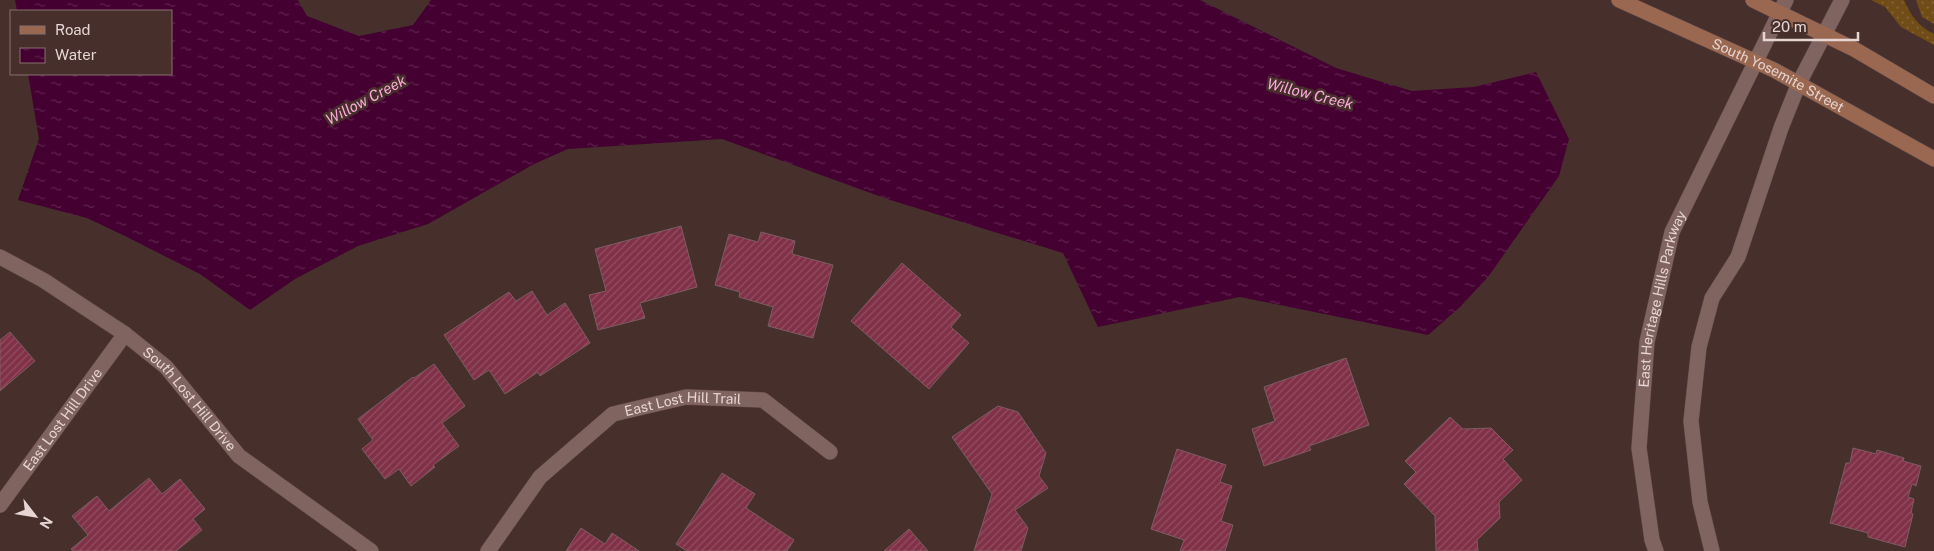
<svg xmlns="http://www.w3.org/2000/svg" width="1934" height="551" font-family="'Public Sans',sans-serif">
<style>
.park{fill:url(#park-dots)}
.water{fill:url(#water-ripples)}
.building{fill:url(#building-hatch);stroke:#7a5e63}
.lines{fill:none;stroke-linecap:round;stroke-linejoin:round}
.minor-casing{stroke:#614b49;stroke-width:16}
.tertiary-casing{stroke:#614b49;stroke-width:16}
.secondary-casing{stroke:#614b49;stroke-width:16}
.minor{stroke:#806460;stroke-width:15}
.tertiary{stroke:#806460;stroke-width:15}
.secondary{stroke:#9a6850;stroke-width:15}
.labels{text-anchor:middle;stroke-width:5;stroke-linejoin:round;paint-order:stroke}
.street-label{font-size:14px;fill:#e6d5d3;stroke:#472f2b}
.water-label{font-size:15px;font-style:italic;fill:#fbaadb;stroke:#472f2b}
</style>
<defs>
<pattern id="park-dots" width="8" height="8" patternUnits="userSpaceOnUse" patternTransform="scale(1.25)"><rect width="8" height="8" fill="#704c16"/><path d="M2 2h.1M6 6h.1" fill="none" stroke="#846537" stroke-width="1.8" stroke-linecap="round"/></pattern>
<pattern id="water-ripples" width="26" height="14" patternUnits="userSpaceOnUse" patternTransform="scale(1.25)"><rect width="26" height="14" fill="#440031"/><path d="M2 4q2-2 4 0t4 0M15 11q2-2 4 0t4 0" fill="none" stroke="#5f244e"/></pattern>
<pattern id="building-hatch" width="6" height="6" patternUnits="userSpaceOnUse" patternTransform="scale(1.25)"><rect width="6" height="6" fill="#803147"/><path d="M-1 1l2-2M0 6l6-6M5 7l2-2" fill="none" stroke="#924e61"/></pattern>
</defs>
<rect width="100%" height="100%" fill="#472f2b"/>
<g class="park">
<path d="M1871,0h33c7,16 14,26 30,34v11l-33,-18 -16,-20z"/>
<path d="M1916,0h18v24l-12,-7z"/>
</g>
<path class="water" d="M15,0h283l9,16 52,20 54,-11 18,-25h769l136,68 76,23 62,-4 62,-15 33,67 -10,37 -71,101 -28,30 -32,28 -188,-38 -142,30 -35,-74 -176,-54 -165,-60 -154,10 -34,15 -106,60 -70,22 -63,33 -45,31 -50,-36 -75,-38 -38,-18 -69,-18 21,-61 -11,-65h143v-63h-154z"/>
<g class="building">
<path d="M681,226l16,61 -57,16 5,15 -47,12 -9,-35 17,-4 -11,-42z"/>
<path d="M761,232l34,9 -3,13 41,11 -20,73 -45,-12 5,-19 -34,-10 1,-5 -25,-7 14,-51 29,8z"/>
<path d="M902,263l59,52 -10,12 18,16 -40,46 -78,-68z"/>
<path d="M532,291l15,24 18,-12 25,40 -50,33 -2,-4 -33,22 -16,-24 -15,10 -30,-45 65,-43 7,9z"/>
<path d="M10,332l25,29 -35,30v-51z"/>
<path d="M1346,358l23,67 -60,21 2,4 -47,16 -12,-37 23,-8 -11,-34z"/>
<path d="M434,364l31,42 -23,17 17,23 -26,19 2,2 -24,19 -12,-17 -14,10 -23,-30 11,-9 -15,-21 55,-42 1,1z"/>
<path d="M998,406l20,6 28,41 -7,23 9,12 -33,22 13,18 -7,23h-47l18,-57 -40,-57z"/>
<path d="M1450,417l13,12 28,-1 22,22 -10,9 19,21 -23,22 1,16 -23,22 1,11h-42l-1,-35 -31,-32 12,-12 -11,-11z"/>
<path d="M1853,448l23,6 1,-4 27,8 -1,3 18,5 -5,20 -4,-2 -4,13 6,2 -3,14 2,1 -8,33 -37,-10v-4l-38,-10 16,-60h4z"/>
<path d="M1177,449l49,16 -6,17 12,4 -11,35 12,4 -8,26h-45l4,-11 -33,-11z"/>
<path d="M722,473l33,21 -9,14 48,32 -7,11h-100l-11,-7z"/>
<path d="M149,478l13,16 18,-15 25,30 -12,10 9,11 -26,21h-103l-2,-2 17,-14 -16,-19 25,-20 12,15z"/>
<path d="M581,528l24,16 7,-11 27,18h-73z"/>
<path d="M909,529l19,22h-44z"/>
</g>
<g class="lines">
<g class="minor-casing">
<g id="minor">
<path id="s1" d="M0,257l43,23 82,54 41,33 73,89 132,95"/>
<path id="s2" d="M0,505l125,-171"/>
<path id="s3" d="M488,551l52,-74 73,-63 73,-17 77,3 67,52"/>
</g>
</g>
<g class="tertiary-casing">
<g id="tertiary">
<path id="s4" d="M1656,551l-4,-11 -13,-92 8,-106 25,-110 114,-232"/>
<path d="M1712,551l-12,-49 -9,-81 8,-74 13,-49 26,-41 43,-129 18,-45 43,-83"/>
</g>
</g>
<g class="secondary-casing">
<g id="secondary">
<path id="s5" d="M1619,0l155,70 160,89"/>
<path d="M1753,0l101,49 80,47"/>
</g>
</g>
<use href="#minor" class="minor"/>
<use href="#tertiary" class="tertiary"/>
<use href="#secondary" class="secondary"/>
</g>
<g class="labels">
<g class="street-label">
<text dy="5" stroke="none"><textPath href="#s5" startOffset="176">South Yosemite Street</textPath></text>
<text dy="5" stroke="none"><textPath href="#s4" startOffset="256">East Heritage Hills Parkway</textPath></text>
<text dy="5" stroke="none"><textPath href="#s1" startOffset="239">South Lost Hill Drive</textPath></text>
<text dy="5" stroke="none"><textPath href="#s3" startOffset="258">East Lost Hill Trail</textPath></text>
<text dy="5" stroke="none"><textPath href="#s2" startOffset="106">East Lost Hill Drive</textPath></text>
</g>
<g class="water-label">
<text transform="translate(1310 94) rotate(14)" y="5">Willow Creek</text>
<text transform="translate(366 100) rotate(-28)" y="5">Willow Creek</text>
</g>
</g>
<rect x="10" y="10" width="162" height="65" fill="#472f2b" stroke="#87716e"/>
<rect x="20" y="26" width="25" height="8" fill="#9a6850" stroke="#87716e"/>
<text x="55" y="35" font-size="15" fill="#e6d5d3">Road</text>
<rect x="20" y="48" width="25" height="15" fill="url(#water-ripples)" stroke="#87716e"/>
<text x="55" y="60" font-size="15" fill="#e6d5d3">Water</text>
<g transform="translate(35 516) rotate(121)" stroke="#472f2b" stroke-width="4" paint-order="stroke">
<path d="M0-4L9 19L0 12L-9 19Z" fill="#e6d5d3"/>
<text y="-8" font-size="14" font-weight="bold" text-anchor="middle" fill="#e6d5d3">N</text>
</g>
<path d="M1764 32v8h94v-8" fill="none" stroke="#e6d5d3" stroke-width="2.5"/>
<text x="1772" y="32" font-size="15" fill="#e6d5d3" stroke="#472f2b" stroke-width="4" paint-order="stroke">20 m</text>
</svg>
